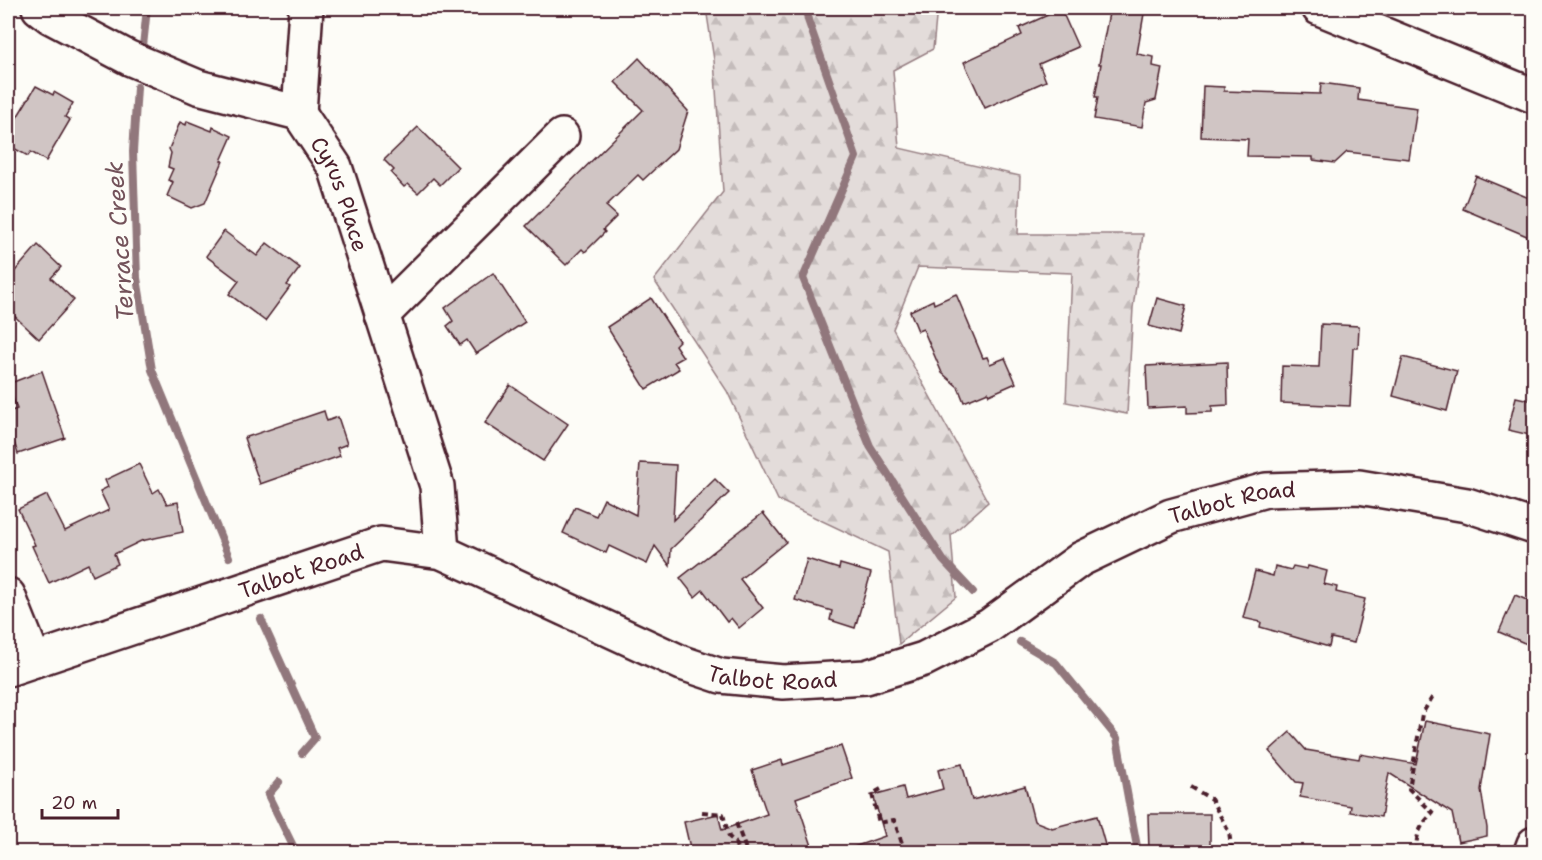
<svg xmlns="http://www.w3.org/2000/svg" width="1542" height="860" font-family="'Shantell Sans',sans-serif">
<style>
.forest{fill:url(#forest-firs);stroke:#967e82;stroke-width:1.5}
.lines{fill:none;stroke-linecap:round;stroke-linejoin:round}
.stream{stroke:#91777b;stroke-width:8}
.building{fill:#d0c5c4;stroke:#4a1f2b;stroke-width:1.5}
.minor-casing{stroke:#4a1f2b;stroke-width:38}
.path{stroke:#4a1f2b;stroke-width:4;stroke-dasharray:6 4.5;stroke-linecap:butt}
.minor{stroke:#fdfcf7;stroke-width:33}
.labels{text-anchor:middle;stroke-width:5;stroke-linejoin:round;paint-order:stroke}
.street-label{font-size:22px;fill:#4a1f2b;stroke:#fdfcf7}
.water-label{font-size:24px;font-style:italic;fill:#73525a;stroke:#fdfcf7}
</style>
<defs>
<pattern id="forest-firs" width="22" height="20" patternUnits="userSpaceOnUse" patternTransform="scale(1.5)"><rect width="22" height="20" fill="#e3dcda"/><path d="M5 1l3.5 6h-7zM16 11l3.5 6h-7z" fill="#c4bcbb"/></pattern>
</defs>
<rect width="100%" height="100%" fill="#fdfcf7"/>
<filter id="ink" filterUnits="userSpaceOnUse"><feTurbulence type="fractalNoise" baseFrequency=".0167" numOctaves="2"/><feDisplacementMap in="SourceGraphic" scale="12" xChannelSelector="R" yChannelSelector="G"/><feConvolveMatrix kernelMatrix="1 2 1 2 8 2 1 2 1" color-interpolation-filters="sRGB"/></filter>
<g filter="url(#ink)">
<path class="forest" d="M706,8h231l-4,41 -40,21 6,78 121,28 -2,58h125l-10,74 -6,106 -61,-12 6,-129 -154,-6 -25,62 95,173 -37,33 5,62 -57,47 -11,-92 -110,-52 -51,-109 -73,-111 69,-88 -9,-132z"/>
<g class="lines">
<g class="stream">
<path d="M806,8l2,12 48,137 -53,121 67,168 73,114 30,32"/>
<path d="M143,46l4,-38"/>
<path d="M137,87l-4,65 4,126 15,92 77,187"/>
<path d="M261,619l54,119 -13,15"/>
<path d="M1020,642l36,21 61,75 21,114"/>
<path d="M279,782l-11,13 28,57"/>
</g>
</g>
<g class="building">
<path d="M1110,8h35l-8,46 17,3 -1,9 9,2 -6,32 -10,3 -4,24 -48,-8 4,-22h-3l6,-33h-2z"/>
<path d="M1061,9l17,38 -39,17 7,17 -61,27 -21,-46 58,-27 -3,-7z"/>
<path d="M639,58l49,53 -12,38 -33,31 -5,-5 -32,31 11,10 -14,14 2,2 -20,20 -3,-3 -16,16 -40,-39 117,-116 -28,-28z"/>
<path d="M1321,83l38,5 -1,12 59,8 -8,51 -62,-7 -12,11 -22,-3v-3l-66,-1 1,-17 -47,-2 2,-51 21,1v4l96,3z"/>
<path d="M36,86l17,9 1,-3 19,11 -8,14 5,3 -24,41 -15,-9 -3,4 -20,-11v-21h5z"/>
<path d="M187,121l25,10 1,-4 19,9 -11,25h2l-18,42 -13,5 -25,-12 6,-14 -5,-2 5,-11 -5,-2 3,-14 -2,-4 11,-27 6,3z"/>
<path d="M418,127l40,40 -18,18 -7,-7 -15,15 -10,-9 -4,3 -13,-14 3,-3 -10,-10z"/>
<path d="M1476,176l58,24v39l-71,-30z"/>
<path d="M224,231l33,25 10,-13 33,25 -13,17 3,2 -25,34 -36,-27 10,-13 -33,-25z"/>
<path d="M38,245l23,22 -10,11 23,22 -35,39 -31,-29v-31z"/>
<path d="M493,273l32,49 -49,32 -9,-14 -7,5 -13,-19 6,-5 -8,-13z"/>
<path d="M956,294l27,64 4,-1 3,7 15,-6 11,25 -27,12 -1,-3 -24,10 -6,-15 -16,-14 -19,-44 -5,2 -8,-20 23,-11 1,4z"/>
<path d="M651,298l28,43 -4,4 8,12 -9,5 5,7 -33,20 -39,-62z"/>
<path d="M1157,298l29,8 -7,28 -30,-8z"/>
<path d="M1321,324l38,2 -1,22h-5l-3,58 -69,-3 1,-37 37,1z"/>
<path d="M1403,357l54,14 -10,40 -54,-15z"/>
<path d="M1227,362l1,43 -16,1v6l-25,1v-7l-39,2 -2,-42z"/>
<path d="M42,371l23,67 -47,16 -10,-30v-12l9,-3 -9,-25z"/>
<path d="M510,385l58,39 -25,37 -58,-38z"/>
<path d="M1516,397l18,4v35l-26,-6z"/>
<path d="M324,411l3,10 11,-4 9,27 -10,4 3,8 -80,28 -16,-46z"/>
<path d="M640,463l36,2 -3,55 42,-41 14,14 -58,56 -1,17 -15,-20 -8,18 -38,-18 -3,7 -43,-20 12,-26 21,9 8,-17 32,16z"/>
<path d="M139,464l14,29 6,-4 8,15 11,-2 5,30 -42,9 -27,13 4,10 -25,12 -5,-12 -39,19 -17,-37 3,-1 -17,-36 29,-14 18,36 44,-21 -9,-19 8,-4 -3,-7z"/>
<path d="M763,513l23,29 -46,37 23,29 -24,20 -8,-10 -4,4 -24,-32 -8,7 -15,-19z"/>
<path d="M807,559l32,10 1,-5 31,9 -16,55 -25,-8 2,-9 -37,-11z"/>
<path d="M1275,566l16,4 2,-4 14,3 1,-3 19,5 -3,13 13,3 -1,5 29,7 -11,44 -23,-5 -2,9 -69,-20 1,-5 -18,-4 12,-47 18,5z"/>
<path d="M1515,595l19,8v44l-35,-15z"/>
<path d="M1425,721l65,13 -9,56 6,38v8l-29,6 -6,-29 -63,-40 -8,44 -31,-5 1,-6 -51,-9 3,-14 -7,-1 -27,-31 21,-19 16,18 53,9 1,-5 56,10z"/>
<path d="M841,746l11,32 -56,20 18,54h-123l-7,-30 34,-8 4,16 45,-16 -15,-44 30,-10 1,5z"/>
<path d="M962,764l10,36 53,-14 9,35 18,7 45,-12 10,36h-259v-3l37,-13 -12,-41 30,-8 3,12 37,-10 -5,-19z"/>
<path d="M1148,814h62v38h-61z"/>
</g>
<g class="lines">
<g class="minor-casing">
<g id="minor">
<path id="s1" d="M39,8l12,9 78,41 69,29 101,26 36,54 102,319 5,66"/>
<path d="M1319,8l215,88"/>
<path d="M299,113l7,-105"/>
<path d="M382,315l180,-179"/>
<path d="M8,595l26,65"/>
<path id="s2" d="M8,669l373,-125 61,8 240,111 39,13 62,6 83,-5 58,-18 65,-33 92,-67 90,-43 95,-26 93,-3 108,18 67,22"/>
<path d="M1531,852l3,-8"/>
</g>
</g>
<g class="path">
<path d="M1191,787l20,12 18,33 3,20"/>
<path d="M881,789l-9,5 7,29 15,-3 11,32"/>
<path d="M702,812l21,2 6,23 6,5 3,10"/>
<path d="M736,823l11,29"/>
<path d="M1416,852c0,-17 4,-27 17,-39l-24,-24 13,-75 11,-18"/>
</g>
<use href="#minor" class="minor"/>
</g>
</g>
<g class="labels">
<g class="street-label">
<text dy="8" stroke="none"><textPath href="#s1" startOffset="374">Cyrus Place</textPath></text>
<text dy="8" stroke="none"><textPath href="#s2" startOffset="1316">Talbot Road</textPath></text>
<text dy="8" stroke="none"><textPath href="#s2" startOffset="309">Talbot Road</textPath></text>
<text dy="8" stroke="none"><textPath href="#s2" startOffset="812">Talbot Road</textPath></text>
</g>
<g class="water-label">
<text transform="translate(120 241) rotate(-94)" y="8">Terrace Creek</text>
</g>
</g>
<rect width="1542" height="860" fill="none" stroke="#fdfcf7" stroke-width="30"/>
<rect x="15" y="15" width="1512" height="830" fill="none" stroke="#4a1f2b" stroke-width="2" filter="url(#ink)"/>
<path d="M42 809v9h76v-9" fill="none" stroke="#4a1f2b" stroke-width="3"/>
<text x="51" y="809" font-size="18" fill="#4a1f2b" stroke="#fdfcf7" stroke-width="4.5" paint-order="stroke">20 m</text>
</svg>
